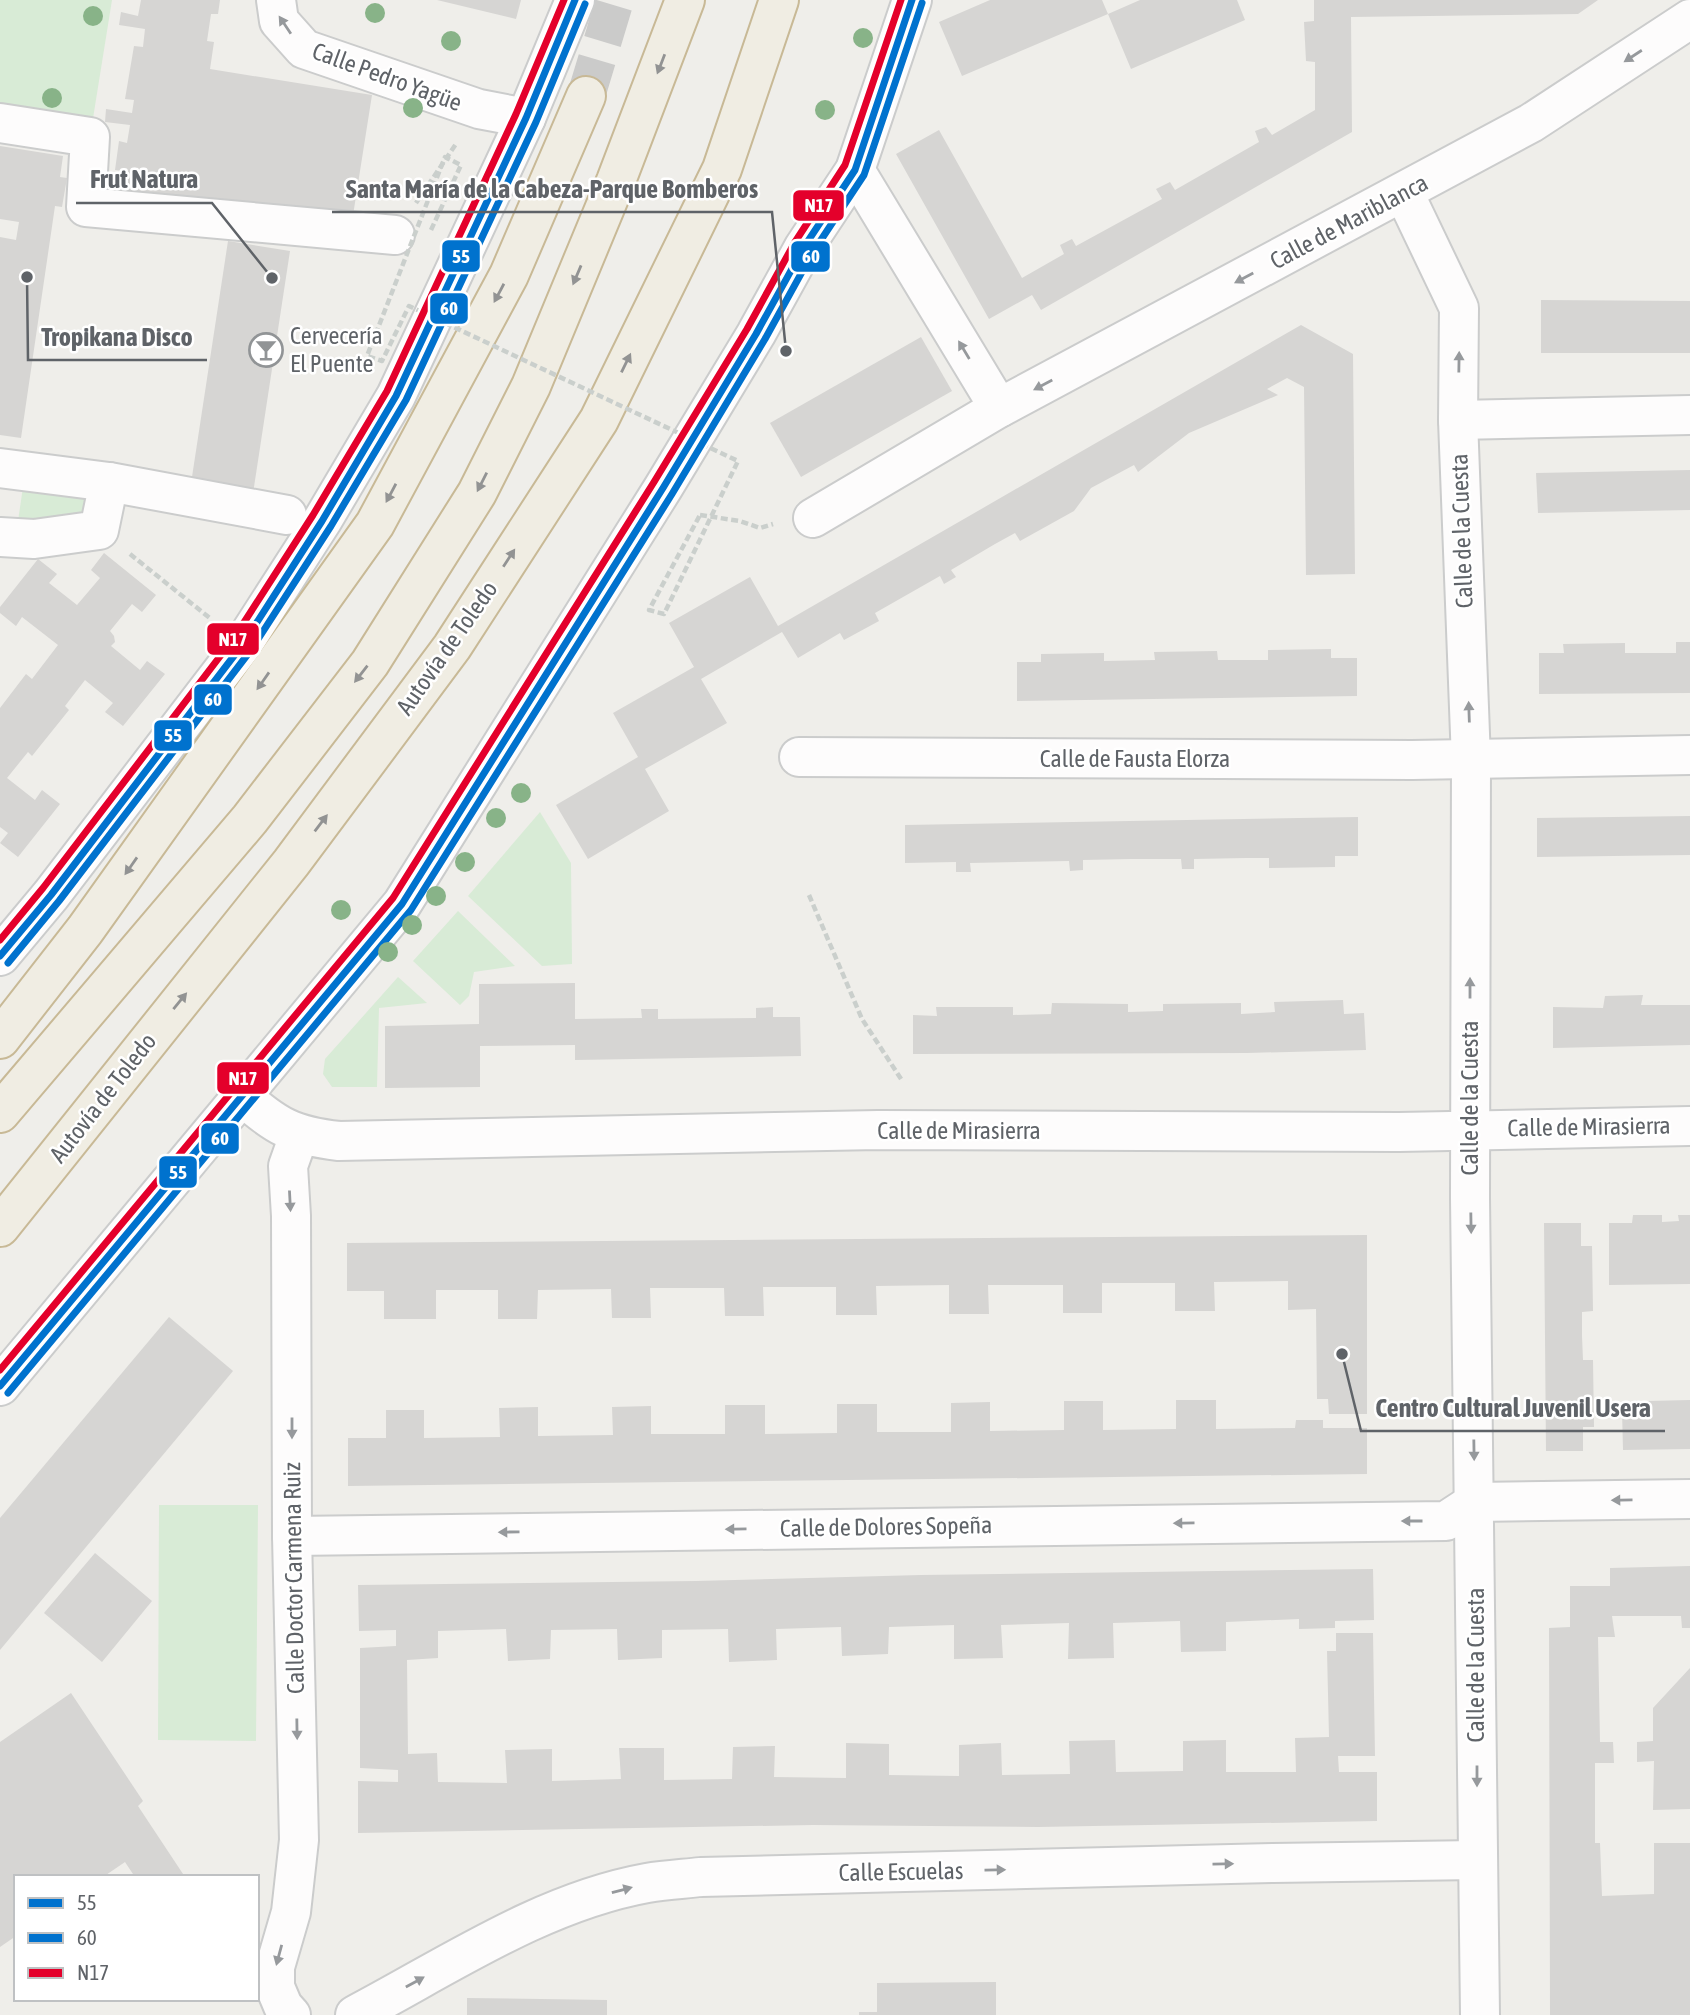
<svg xmlns="http://www.w3.org/2000/svg" width="1690" height="2015" font-family="'Asap Condensed',sans-serif">
<style>
.green{fill:#d8ebd6}
.building{fill:#d6d5d3}
.lines{fill:none;stroke-linecap:round;stroke-linejoin:round}
.highway-tunnel{stroke:#cbcbca;stroke-width:38;stroke-dasharray:38 19;stroke-linecap:butt}
.minor-casing{stroke:#cbcccc;stroke-width:42}
.highway-casing{stroke:#c8b996;stroke-width:42}
.path{stroke:#cacfcc;stroke-width:4.5;stroke-dasharray:7 3.5;stroke-linecap:butt}
.minor{stroke:#fdfcfc;stroke-width:38}
.highway{stroke:#f0ede3;stroke-width:38}
.path-bridge{stroke:#cacfcc;stroke-width:4.5;stroke-dasharray:7 3.5;stroke-linecap:butt}
.bus-1-casing{stroke:#fff;stroke-width:12}
.bus-2-casing{stroke:#fff;stroke-width:12}
.bus-3-casing{stroke:#fff;stroke-width:12}
.bus-1{stroke:#0072ce;stroke-width:7}
.bus-2{stroke:#0072ce;stroke-width:7}
.bus-3{stroke:#e4002b;stroke-width:7}
.tree{fill:#88b388}
.oneway{fill:#96999c}
.oneway2{fill:#929393}
.labels{text-anchor:middle;stroke-width:5;stroke-linejoin:round;paint-order:stroke}
.street-label{font-size:24px;fill:#5f6368;stroke:#fff}
.poi-label{font-size:24px;fill:#5f6368;stroke:#fff;text-anchor:start}
.leader{fill:none;stroke:#5f6368;stroke-width:2.5}
.callout-dot{fill:#5f6368;stroke:#fff;stroke-width:2.5}
.callout-label{font-size:26px;text-anchor:middle;font-weight:bold;fill:#5f6368;stroke:#fff;stroke-width:5;stroke-linejoin:round;paint-order:stroke}
.line-badge{stroke:#fff;stroke-width:2.5}
.badge-label{font-size:19px;text-anchor:middle;font-weight:bold;fill:#fff}
</style>
<rect width="100%" height="100%" fill="#efeeea"/>
<g class="green">
<path d="M0,0h112l-22,137 -90,-14z"/>
<path d="M24,480l68,9 -8,29 -67,10z"/>
<path d="M540,812l31,51 1,101 -30,2 -74,-70z"/>
<path d="M458,911l57,55 -41,6 -5,24 -9,9 -47,-44z"/>
<path d="M398,977l29,26 -48,5 -2,79h-45l-9,-13 2,-15z"/>
<path d="M159,1505h99l-2,236 -98,-1z"/>
</g>
<g class="building">
<path d="M141,0h79l-2,14h-7l-4,27 7,1 -4,27 162,26 -21,133 -232,-36 4,-21 -8,-1 4,-29 8,2 3,-18 -25,-3 1,-13 26,4 2,-13 -9,-1 9,-53 9,1 2,-18 -26,-4 2,-13 17,4z"/>
<path d="M437,0h84l-5,19z"/>
<path d="M990,0h112l6,14 32,-14h97l8,20 -114,49 -23,-55 -146,62 -23,-54z"/>
<path d="M1314,0h284l-20,14 -227,3 1,115 -311,178 -9,-15 -43,24 -93,-165 43,-24 83,148 42,-24 -4,-9 12,-6 4,7 86,-47 -6,-10 14,-7 5,8 84,-48 -4,-11 11,-4 6,8 43,-25v-48l-9,-1 -2,-39 10,-1z"/>
<path d="M0,146l63,10 -3,21 7,1 -5,29 -7,-1 -34,232 -21,-3v-198l16,3 3,-18 -19,-3z"/>
<path d="M228,241l62,10 -38,249 -62,-10z"/>
<path d="M1541,300l149,1v52h-149z"/>
<path d="M1301,325l52,29 2,220 -49,1 -2,-188 -17,-9 -20,11 11,6 -89,38 -51,39 -4,-7 -43,23 -17,23 -54,30 -5,-8 -20,11 -44,26 5,7 -12,7 -4,-8 -65,37 4,8 -35,19 -4,-7 -42,25 -16,-26 -81,47 26,44 -82,46 24,42 -81,48 -32,-54 82,-48 -25,-44 81,-46 -25,-44 81,-46 28,49z"/>
<path d="M921,337l31,54 -151,86 -31,-54z"/>
<path d="M1690,470v40l-152,3 -2,-40z"/>
<path d="M104,553l52,42 -14,17 -10,-8 -22,27 4,5 1,6 -4,4 29,24 7,-9 18,13 -42,52 -18,-14 8,-9 -28,-23 -20,26 4,4 -37,46 -4,-4 -21,26 28,22 7,-10 18,14 -42,53 -18,-14 8,-10 -8,-6v-119l26,-34 6,5 26,-34 -36,-28 -6,9 -16,-13v-6l38,-48 19,15 -8,9 28,22 23,-27 -9,-8z"/>
<path d="M1676,642h14v51l-151,1v-41h25l-1,-9 62,-1v10h51z"/>
<path d="M1331,649v9h26v38l-340,5v-39h24v-8l63,-1v8l51,-1 -1,-8 63,-1 1,9h50v-10z"/>
<path d="M1690,816v39l-153,2v-39z"/>
<path d="M1358,817v39h-23v11l-66,1v-10h-23l-52,1v10h-12l-1,-10h-50l-48,1v10l-13,1 -1,-10 -99,2 1,9h-15v-10l-51,1v-38z"/>
<path d="M575,983v36l67,-1 -1,-9h17v10l98,-1v-10l17,-1v10h27l1,39 -226,4v-15l-95,1v41l-95,1v-62l94,-2v-40z"/>
<path d="M1643,995l-2,10h49v40l-137,3v-41l50,1 2,-12z"/>
<path d="M1343,1000l1,14 20,-1 2,37 -119,3 -334,1v-39l24,1 -1,-9h77v8l38,-1 1,-11 76,1v8l35,-1v-7l78,-1v11l34,-2 -1,-10z"/>
<path d="M1633,1215h29v7l17,-1 -1,-6h12v69l-81,1v-62h23z"/>
<path d="M1544,1223h37v23h11l1,65 -11,1v24l1,24h10l1,67h-11v24h-37z"/>
<path d="M1367,1235v179h-38l-1,-15h-11l-1,-90 -28,1v-29l-74,1 1,29h-40v-28h-73v30h-39v-28h-75l1,29h-40v-29l-73,1 1,29h-41v-28h-73l1,29h-39l-1,-28h-74l1,30h-39l-1,-29 -73,1 -1,29h-39v-29h-62v29h-52v-28h-37v-48z"/>
<path d="M169,1317l64,54 -233,279v-132z"/>
<path d="M1176,1400h40v29l79,-1 1,-8h27v8h44v46l-1019,12v-48h38v-28h38v28l76,-1 -1,-29 39,-1v29l75,-1 -1,-28 39,-1v28h74v-29h40v29l72,-1v-29h40v28h74v-29l39,-1v29l74,-1v-29h39v29l73,-1z"/>
<path d="M1690,1400v49l-67,1 -1,-40h26v-9z"/>
<path d="M95,1553l57,48 -50,61 -58,-49z"/>
<path d="M1690,1566v62h-8l-1,-12h-69l3,21h-17l2,105h13l1,21h-19v80h5l2,53 52,-2v-51h36v172h-140l-1,-387 21,-1v-41h40v-18z"/>
<path d="M1373,1569l1,51 -39,1v7l-36,1v-10l-73,3v29l-45,1 -1,-31 -67,2 1,35 -46,1 1,-36 -68,2 2,33 -49,1v-34l-65,2 -1,27 -46,2 -1,-29 -65,2 1,31 -48,2 -1,-33 -66,1v28l-44,2 -1,-31 -66,1 -1,29 -42,2 -2,-32 -68,2v27l-31,2 1,94 29,-1 1,29 69,1 -2,-33 47,-1v32l69,-2 -2,-31h45v32l68,-1 1,-32 42,-1 -1,31 72,1v-35l43,1v31l70,1v-31l42,-2 1,32 68,-1 -1,-33 46,-1 1,32 67,-1v-30l43,-1v32h70l-1,-34 34,-1 -2,-86h9v-18h37l2,123h-37l1,16h38v49l-339,6 -225,-2 -455,8v-52l40,1v-12l-38,-2v-120l36,-2v-16l-37,1 -1,-46 338,-4 225,-6z"/>
<path d="M1690,1668v141l-37,1 1,-49 -17,1v-20l16,-1v-33z"/>
<path d="M71,1693l72,108 -5,5 47,71h-50l-10,-15 -22,15h-87v59l-16,11v-205z"/>
<path d="M996,1982v33h-137v-3h18v-29z"/>
<path d="M467,1998l140,2v15h-140z"/>
</g>
<g class="lines">
<path class="highway-tunnel" d="M586,96l29,-96"/>
<g class="minor-casing">
<g id="minor">
<path d="M276,0l3,21 25,28 175,60 47,9"/>
<path d="M0,123l90,14 -4,70 309,28"/>
<path d="M855,170l144,238"/>
<path d="M1404,193l55,115 -1,112 13,340 -1,438 10,817"/>
<path d="M1458,420l232,-5"/>
<path d="M0,468l109,14 178,33"/>
<path d="M813,518l186,-110 532,-285 159,-104"/>
<path d="M0,537l34,2 65,-9 10,-48"/>
<path d="M799,757l613,3 278,-5"/>
<path d="M0,956l51,-61 192,-251 79,-123 74,-125 130,-278 49,-118"/>
<path d="M241,1095c34,31 52,41 98,46l539,-11 521,2 291,-6"/>
<path d="M0,1386l402,-482 261,-416 93,-154 48,-87 51,-77 57,-170"/>
<path d="M292,1536l1154,-15 29,-19 215,-3"/>
<path d="M291,2015l-8,-9 -8,-19v-20l16,-55 8,-72 -7,-304 -1,-320 -3,-50 11,-31"/>
<path d="M355,2015c93,-49 187,-113 292,-132 18,-3 36,-4 54,-6l572,-14 204,-3"/>
</g>
</g>
<g class="highway-casing">
<g id="highway">
<path d="M0,1039l85,-109 290,-406 134,-249 77,-179"/>
<path d="M0,1113l250,-294 120,-156 107,-170 54,-107 85,-205 69,-181"/>
<path d="M0,1227l291,-364 161,-216 147,-227 123,-251 57,-169"/>
</g>
</g>
<g class="path">
<path d="M416,203l40,-59"/>
<path d="M700,515l40,6 20,7 13,-4"/>
<path d="M130,554l81,65"/>
<path d="M809,895l53,124 41,63"/>
</g>
<use href="#minor" class="minor"/>
<use href="#highway" class="highway"/>
<path class="path-bridge" d="M431,230l30,-65 -16,-8 -78,199 15,5 27,-55 329,155 -74,153 -15,-4 51,-95"/>
<g class="bus-1-casing">
<g id="bus-1">
<path d="M0,956l51,-61 192,-251 79,-123 74,-125 130,-278 49,-118"/>
<path d="M0,1386l402,-482 261,-416 93,-154 48,-87 51,-77 57,-170"/>
</g>
</g>
<g class="bus-2-casing">
<g id="bus-2">
<path d="M8,963l51,-62 192,-251 80,-124 75,-126 130,-278 49,-118"/>
<path d="M8,1393l403,-483 261,-416 93,-155 48,-87 51,-77 58,-172"/>
</g>
</g>
<g class="bus-3-casing">
<g id="bus-3">
<path d="M0,940l43,-52 191,-250 79,-123 74,-124 129,-277 48,-114"/>
<path d="M0,1370l393,-472 261,-416 93,-153 48,-87 50,-77 56,-165"/>
</g>
</g>
<use href="#bus-1" class="bus-1"/>
<use href="#bus-2" class="bus-2"/>
<use href="#bus-3" class="bus-3"/>
</g>
<g class="tree">
<circle cx="375" cy="13" r="10"/>
<circle cx="93" cy="16" r="10"/>
<circle cx="863" cy="38" r="10"/>
<circle cx="451" cy="41" r="10"/>
<circle cx="52" cy="98" r="10"/>
<circle cx="413" cy="108" r="10"/>
<circle cx="825" cy="110" r="10"/>
<circle cx="521" cy="793" r="10"/>
<circle cx="496" cy="818" r="10"/>
<circle cx="465" cy="862" r="10"/>
<circle cx="436" cy="896" r="10"/>
<circle cx="341" cy="910" r="10"/>
<circle cx="412" cy="925" r="10"/>
<circle cx="388" cy="952" r="10"/>
</g>
<defs><path id="oneway-solid" d="M-6-.8H1V-3.2L6.5 0L1 3.2V.8H-6Z" transform="scale(1.75)"/></defs>
<g class="oneway">
<use href="#oneway-solid" transform="translate(285 25) rotate(-124)"/>
<use href="#oneway-solid" transform="translate(1633 56) rotate(147)"/>
<use href="#oneway-solid" transform="translate(1244 278) rotate(152)"/>
<use href="#oneway-solid" transform="translate(964 350) rotate(-121)"/>
<use href="#oneway-solid" transform="translate(1459 362) rotate(-89)"/>
<use href="#oneway-solid" transform="translate(1043 385) rotate(152)"/>
<use href="#oneway-solid" transform="translate(1469 712) rotate(-92)"/>
<use href="#oneway-solid" transform="translate(1470 988) rotate(-90)"/>
<use href="#oneway-solid" transform="translate(290 1201) rotate(87)"/>
<use href="#oneway-solid" transform="translate(1471 1223) rotate(89)"/>
<use href="#oneway-solid" transform="translate(292 1428) rotate(90)"/>
<use href="#oneway-solid" transform="translate(1474 1450) rotate(89)"/>
<use href="#oneway-solid" transform="translate(1622 1500) rotate(179)"/>
<use href="#oneway-solid" transform="translate(1412 1521) rotate(180)"/>
<use href="#oneway-solid" transform="translate(1184 1523) rotate(179)"/>
<use href="#oneway-solid" transform="translate(736 1529) rotate(179)"/>
<use href="#oneway-solid" transform="translate(509 1532) rotate(179)"/>
<use href="#oneway-solid" transform="translate(297 1729) rotate(89)"/>
<use href="#oneway-solid" transform="translate(1477 1776) rotate(90)"/>
<use href="#oneway-solid" transform="translate(1223 1864) rotate(-1)"/>
<use href="#oneway-solid" transform="translate(995 1870) rotate(-1)"/>
<use href="#oneway-solid" transform="translate(622 1890) rotate(-15)"/>
<use href="#oneway-solid" transform="translate(279 1955) rotate(105)"/>
<use href="#oneway-solid" transform="translate(415 1982) rotate(-29)"/>
</g>
<g class="oneway2">
<use href="#oneway-solid" transform="translate(661 64) rotate(111)"/>
<use href="#oneway-solid" transform="translate(577 275) rotate(113)"/>
<use href="#oneway-solid" transform="translate(499 293) rotate(118)"/>
<use href="#oneway-solid" transform="translate(626 363) rotate(-64)"/>
<use href="#oneway-solid" transform="translate(482 482) rotate(117)"/>
<use href="#oneway-solid" transform="translate(391 493) rotate(118)"/>
<use href="#oneway-solid" transform="translate(509 558) rotate(-57)"/>
<use href="#oneway-solid" transform="translate(361 674) rotate(128)"/>
<use href="#oneway-solid" transform="translate(263 681) rotate(125)"/>
<use href="#oneway-solid" transform="translate(321 823) rotate(-53)"/>
<use href="#oneway-solid" transform="translate(131 866) rotate(125)"/>
<use href="#oneway-solid" transform="translate(180 1001) rotate(-51)"/>
</g>
<defs>
<g id="bar-ring" transform="scale(1.75)"><circle r="9.5" fill="#fff" stroke="#919496" stroke-width="1.5"/><path d="M-6-5H6L.8 .8V4.5H3.5V6h-7V4.5H-.8V.8Z" fill="#919496"/></g>
</defs>
<g fill-rule="evenodd">
<use href="#bar-ring" x="266" y="350"/>
</g>
<g class="labels">
<g class="street-label">
<text transform="translate(387 77) rotate(20)" y="8">Calle Pedro Yagüe</text>
<text transform="translate(1349 222) rotate(-28)" y="8">Calle de Mariblanca</text>
<text transform="translate(1462 531) rotate(-92)" y="8">Calle de la Cuesta</text>
<text transform="translate(447 648) rotate(-55)" y="8">Autovía de Toledo</text>
<text x="1135" y="767">Calle de Fausta Elorza</text>
<text transform="translate(103 1098) rotate(-52)" y="8">Autovía de Toledo</text>
<text transform="translate(1470 1098) rotate(-90)" y="8">Calle de la Cuesta</text>
<text transform="translate(1589 1127) rotate(-1)" y="8">Calle de Mirasierra</text>
<text x="959" y="1139">Calle de Mirasierra</text>
<text transform="translate(886 1527) rotate(-1)" y="8">Calle de Dolores Sopeña</text>
<text transform="translate(294 1578) rotate(-91)" y="8">Calle Doctor Carmena Ruiz</text>
<text transform="translate(1476 1665) rotate(-90)" y="8">Calle de la Cuesta</text>
<text transform="translate(901 1872) rotate(-1)" y="8">Calle Escuelas</text>
</g>
<g class="poi-label">
<text x="290" y="344">Cervecería<tspan x="290" dy="28">El Puente</tspan></text>
</g>
</g>
<path class="leader" d="M272 278L212 203H76M786 351L772 212H332M27 277L28 360H207M1342 1354L1361 1431H1665"/>
<g class="callout-dot">
<circle cx="272" cy="278" r="7"/>
<circle cx="786" cy="351" r="7"/>
<circle cx="27" cy="277" r="7"/>
<circle cx="1342" cy="1354" r="7"/>
</g>
<g class="callout-label">
<text x="144" y="188">Frut Natura</text>
<text x="552" y="198">Santa María de la Cabeza-Parque Bomberos</text>
<text x="117" y="346">Tropikana Disco</text>
<text x="1513" y="1417">Centro Cultural Juvenil Usera</text>
</g>
<g class="line-badge">
<rect x="792" y="189" width="53" height="33" rx="7" fill="#e4002b"/>
<rect x="441" y="239" width="40" height="34" rx="7" fill="#0072ce"/>
<rect x="790" y="240" width="41" height="33" rx="7" fill="#0072ce"/>
<rect x="429" y="292" width="40" height="33" rx="7" fill="#0072ce"/>
<rect x="206" y="622" width="54" height="34" rx="7" fill="#e4002b"/>
<rect x="193" y="683" width="40" height="33" rx="7" fill="#0072ce"/>
<rect x="153" y="719" width="40" height="33" rx="7" fill="#0072ce"/>
<rect x="216" y="1061" width="54" height="34" rx="7" fill="#e4002b"/>
<rect x="200" y="1122" width="40" height="33" rx="7" fill="#0072ce"/>
<rect x="158" y="1155" width="40" height="34" rx="7" fill="#0072ce"/>
</g>
<g class="badge-label">
<text x="819" y="212">N17</text>
<text x="461" y="263">55</text>
<text x="811" y="263">60</text>
<text x="449" y="315">60</text>
<text x="233" y="646">N17</text>
<text x="213" y="706">60</text>
<text x="173" y="742">55</text>
<text x="243" y="1085">N17</text>
<text x="220" y="1145">60</text>
<text x="178" y="1179">55</text>
</g>
<rect x="14" y="1875" width="245" height="126" fill="#ffffff" stroke="#bfc1c3" stroke-width="2"/>
<rect x="28" y="1898" width="35" height="10" fill="#0072ce" stroke="#bfc1c3" stroke-width="2"/>
<text x="77" y="1910" font-size="21" fill="#5f6368">55</text>
<rect x="28" y="1933" width="35" height="10" fill="#0072ce" stroke="#bfc1c3" stroke-width="2"/>
<text x="77" y="1945" font-size="21" fill="#5f6368">60</text>
<rect x="28" y="1968" width="35" height="10" fill="#e4002b" stroke="#bfc1c3" stroke-width="2"/>
<text x="77" y="1980" font-size="21" fill="#5f6368">N17</text>
</svg>
